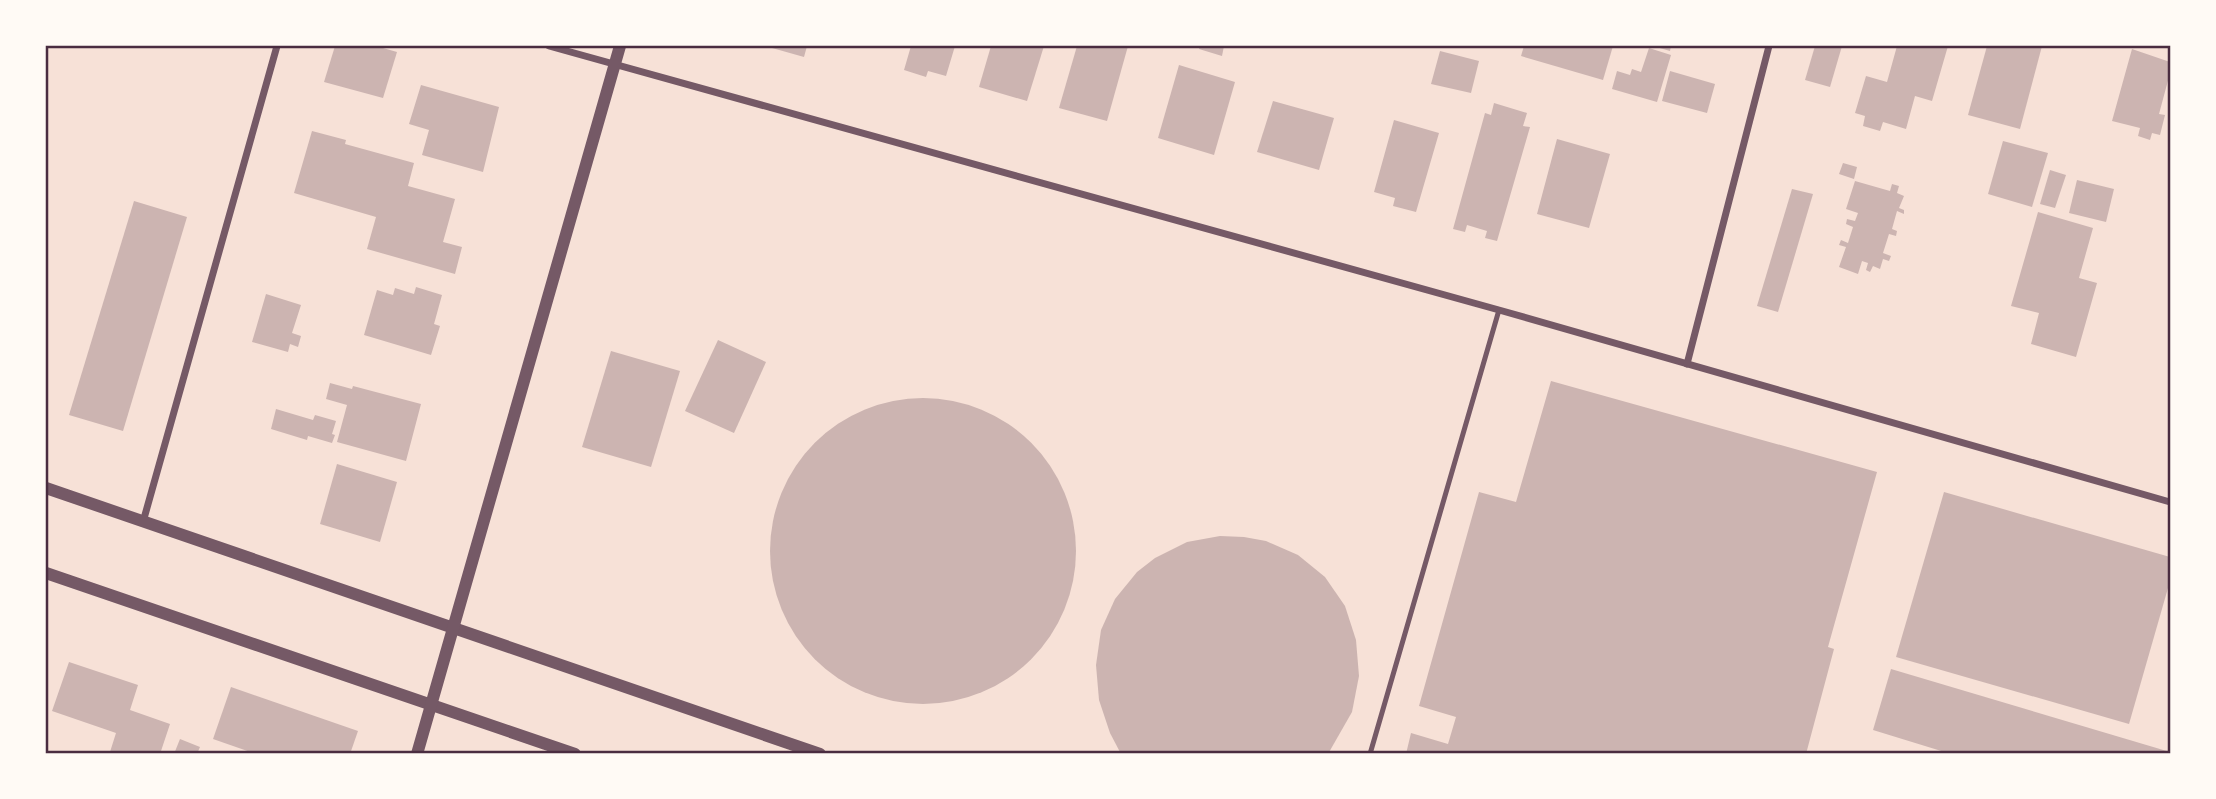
<svg xmlns="http://www.w3.org/2000/svg" width="2216" height="799" font-family="Barlow,sans-serif">
<style>
.building{fill:#ccb4b1}
.lines{fill:none;stroke-linecap:round;stroke-linejoin:round}
.service{stroke:#755966;stroke-width:5}
.minor{stroke:#755966;stroke-width:7}
.tertiary{stroke:#755966;stroke-width:12}
.neatline{fill:none;stroke:#4a2c40;stroke-width:2.5}
</style>
<rect width="100%" height="100%" fill="#f7e1d7"/>
<g class="building">
<path d="M335,46h41l21,6 -14,46 -59,-16z"/>
<path d="M765,46h42l-3,11z"/>
<path d="M911,46h44l-9,30 -18,-5 -2,6 -22,-7z"/>
<path d="M991,46h53l-17,55 -48,-14z"/>
<path d="M1077,46h51l-21,75 -48,-13z"/>
<path d="M1200,46h24l-2,10 -23,-7z"/>
<path d="M1524,46h89l-10,34 -82,-24z"/>
<path d="M1653,46h18l-1,5z"/>
<path d="M1815,46h27l-12,41 -25,-7z"/>
<path d="M1897,46h51l-16,55 -17,-5 -9,33 -23,-7 -3,9 -17,-5 2,-10 -10,-3 11,-37 21,6z"/>
<path d="M1987,46h55l-22,83 -52,-14z"/>
<path d="M1649,48l22,7 -14,47 -45,-13 5,-18 13,4 2,-6 9,3z"/>
<path d="M2132,49l38,13v11l-11,41 6,1 -5,20 -8,-2 -2,7 -12,-4 2,-8 -28,-7z"/>
<path d="M1440,51l39,10 -8,32 -40,-9z"/>
<path d="M1179,65l56,17 -21,73 -56,-17z"/>
<path d="M1670,71l45,13 -8,29 -45,-12z"/>
<path d="M421,85l78,22 -16,65 -61,-17 7,-25 -20,-6z"/>
<path d="M1273,101l61,17 -15,52 -62,-18z"/>
<path d="M1494,103l33,10 -4,13 7,1 -33,114 -12,-3 2,-7 -20,-6 -2,7 -12,-3 32,-116 6,2z"/>
<path d="M1394,120l45,13 -23,79 -23,-6 2,-8 -21,-6z"/>
<path d="M312,131l34,9 -1,4 69,19 -6,23 47,13 -12,43 19,5 -7,27 -88,-25 9,-32 -82,-24z"/>
<path d="M1557,139l53,15 -21,74 -52,-14z"/>
<path d="M2003,141l45,12 -16,54 -44,-13z"/>
<path d="M1843,163l14,4 -3,12 -15,-5z"/>
<path d="M2050,170l16,5 -11,33 -15,-4z"/>
<path d="M2077,180l37,9 -8,33 -37,-9z"/>
<path d="M1855,181l35,10 2,-7 7,2 -2,7 7,3 -5,12 5,2v4l-7,-3 -5,18 5,2 -1,5 -7,-2 -6,19 8,3 -2,5 -6,-2 -3,10 -7,-3 -3,6 -4,-2 2,-7 -6,-2 -4,13 -19,-7 7,-20 -7,-2 2,-5 7,3 5,-16 -7,-3 1,-5 8,2 3,-8 -12,-4z"/>
<path d="M1792,189l21,5 -35,118 -21,-6z"/>
<path d="M134,201l53,16 -64,214 -54,-16z"/>
<path d="M2038,212l55,16 -14,50 18,5 -21,74 -45,-13 8,-31 -28,-7z"/>
<path d="M416,287l26,8 -8,29 6,2 -9,29 -67,-20 13,-45 16,5 2,-7 19,6z"/>
<path d="M266,294l35,11 -9,28 9,3 -3,11 -8,-3 -2,8 -36,-10z"/>
<path d="M718,340l48,22 -32,71 -49,-22z"/>
<path d="M611,351l69,20 -29,96 -69,-20z"/>
<path d="M1551,381l326,91 -49,175 6,2 -28,105h-400l5,-21 37,11 8,-27 -37,-11 60,-214 37,10z"/>
<path d="M330,383l22,6 1,-3 68,18 -15,57 -69,-19 10,-37 -21,-6z"/>
<circle cx="923" cy="551" r="153"/>
<path d="M276,409l37,11 2,-5 21,6 -4,13 3,1 -3,8 -24,-7 -1,4 -36,-11z"/>
<path d="M337,464l60,18 -17,60 -60,-18z"/>
<path d="M1944,492l226,65v24l-41,143 -233,-67z"/>
<path d="M1220,536l24,1 22,4 32,14 27,22 20,29 11,34 3,36 -7,36 -24,42h-207l-11,-21 -11,-33 -3,-35 5,-35 14,-31 22,-27 18,-14 32,-16z"/>
<path d="M69,662l69,23 -8,25 40,14 -10,30 -50,-2 6,-19 -64,-22z"/>
<path d="M1891,669l279,83v2h-219l-78,-24z"/>
<path d="M231,687l127,44 -8,23h-94l-43,-15z"/>
<path d="M180,739l20,8 -3,7h-23z"/>
</g>
<g class="lines">
<path class="service" d="M1370,754l129,-444"/>
<g class="minor">
<path d="M549,46l950,264 671,192"/>
<path d="M1687,364l82,-318"/>
<path d="M143,522l134,-476"/>
</g>
<g class="tertiary">
<path d="M46,488l774,266"/>
<path d="M46,573l529,181"/>
<path d="M417,754l203,-708"/>
</g>
</g>
<rect width="2216" height="799" fill="none" stroke="#fffaf5" stroke-width="94"/>
<rect x="47" y="47" width="2122" height="705" class="neatline"/>
</svg>
